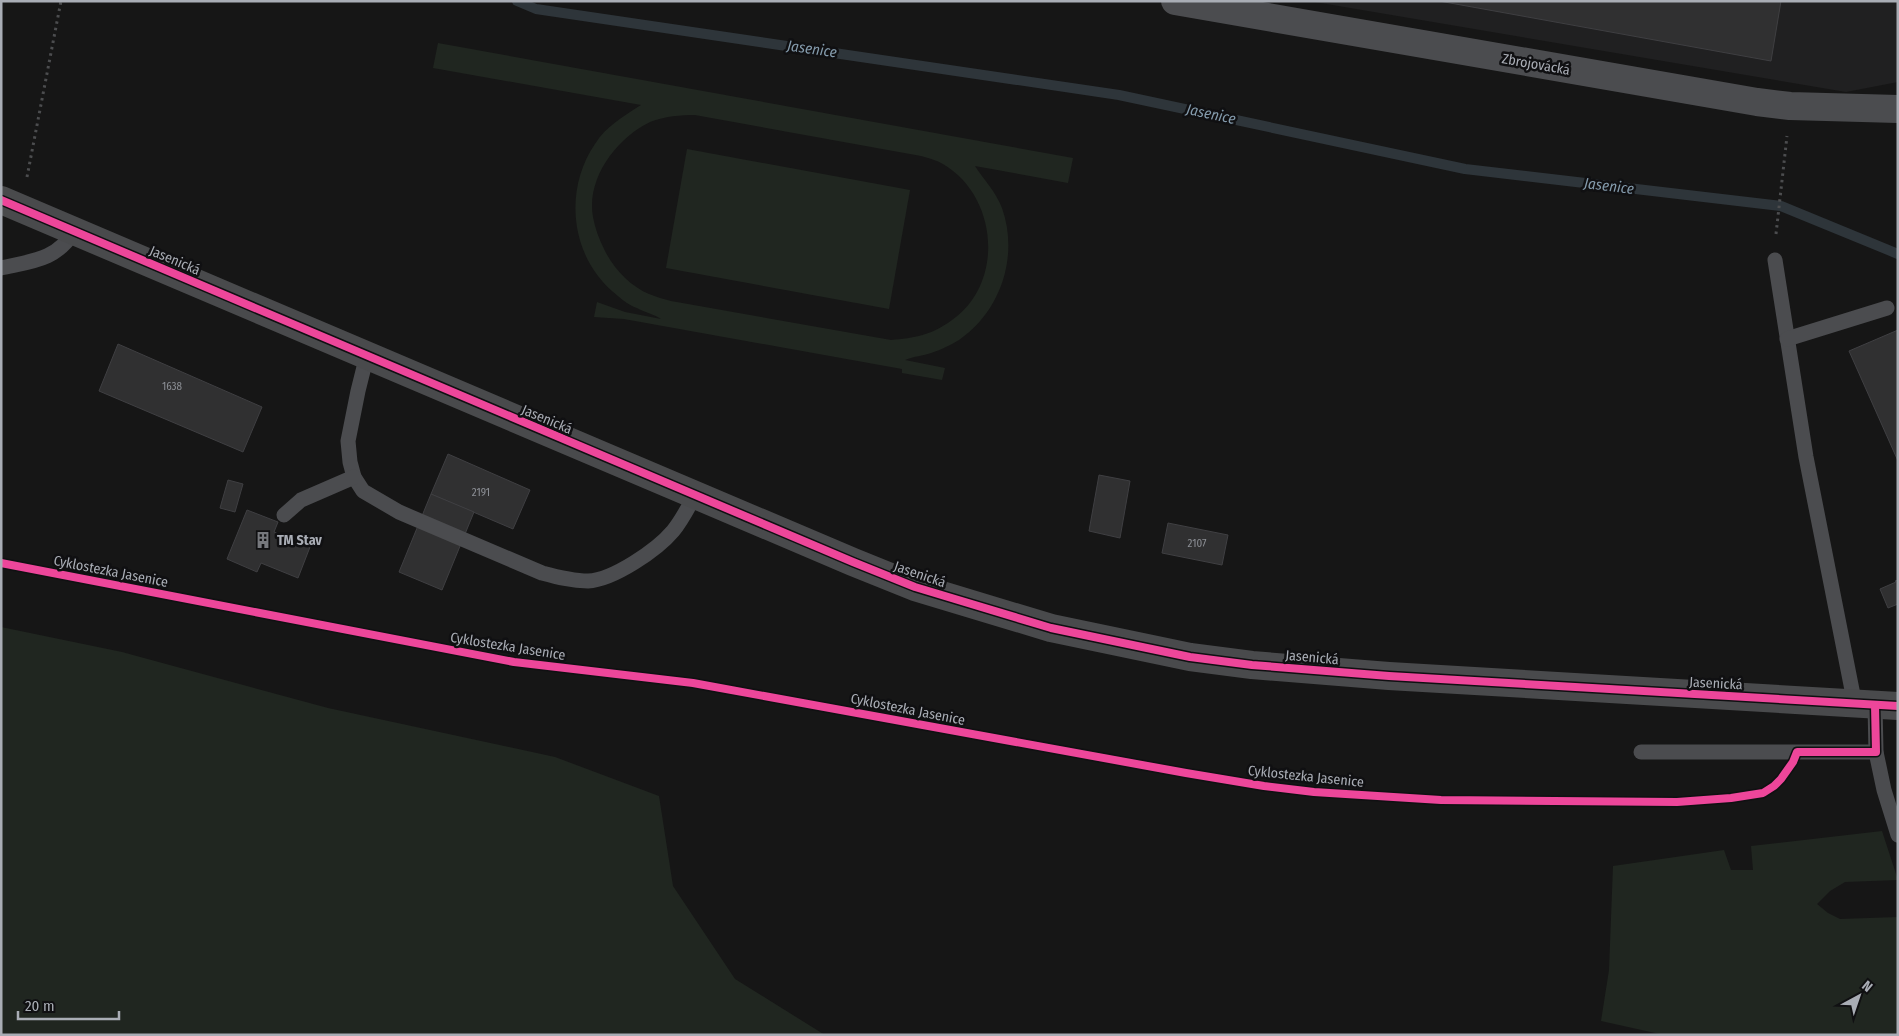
<svg xmlns="http://www.w3.org/2000/svg" width="1899" height="1036" font-family="'Fira Sans Condensed',sans-serif">
<style>
.built{fill:#202021}
.green{fill:#202620;fill-rule:evenodd}
.lines{fill:none;stroke-linecap:round;stroke-linejoin:round}
.stream{stroke:#2e353a;stroke-width:10}
.building{fill:#303031;stroke:#3f3f42}
.path{stroke:#4c4d4f;stroke-width:3;stroke-dasharray:2.5 4;stroke-linecap:butt}
.lane{stroke:#4b4c4f;stroke-width:15}
.street{stroke:#4b4c4f;stroke-width:28}
.secondary{stroke:#494a4c;stroke-width:28}
.cycleway-casing{stroke:#101012;stroke-width:11}
.cycleway{stroke:#ed469a;stroke-width:8}
.labels{text-anchor:middle;stroke-width:5;stroke-linejoin:round;paint-order:stroke}
.number-label{font-size:11px;fill:#8b8e94}
.street-label{font-size:14px;fill:#a9adb5;stroke:#101012}
.poi-label{font-size:14px;font-weight:bold;fill:#a9adb5;stroke:#101012;text-anchor:start}
.water-label{font-size:15px;font-style:italic;fill:#849bac;stroke:#101012}
</style>
<rect width="100%" height="100%" fill="#161616"/>
<path class="built" d="M1309,1h589v81l-52,10z"/>
<g class="green">
<path d="M438,43l635,115 -5,25 -93,-17c9,14 21,26 27,42 17,48 -1,103 -43,132 -8,5 -19,10 -28,13 -8,3 -17,3 -26,7l40,8 -3,12 -40,-7v-4l-278,-50 -30,-2 3,-15 28,10 36,7c-7,-5 -17,-7 -24,-11 -9,-3 -18,-11 -25,-17 -42,-37 -48,-102 -17,-147 11,-18 29,-28 46,-39l-208,-37zM695,115l226,41c7,2 15,4 22,8 55,32 62,119 9,156 -20,15 -38,18 -61,20l-220,-39c-7,-2 -15,-4 -22,-7 -19,-8 -36,-26 -45,-45 -5,-10 -9,-21 -11,-32 -7,-39 24,-79 57,-95 15,-6 30,-7 45,-7z"/>
<path d="M687,149l223,41 -21,119 -223,-41z"/>
<path d="M1,627l121,25 206,56 227,49 104,39 14,90 62,93 90,56h-824z"/>
<path d="M1882,831l16,49 -53,2 -15,9 -13,13 11,9 12,6 58,-2v118h-234l-63,-14 8,-51 4,-104 111,-16 7,20h22l-2,-24z"/>
</g>
<g class="lines">
<path class="stream" d="M517,1l19,8 583,86 346,74 316,37 117,48"/>
</g>
<g class="building">
<path d="M1439,1h342l-10,60z"/>
<path d="M1898,330v131l-49,-110z"/>
<path d="M118,344l144,63 -19,45 -144,-61z"/>
<path d="M448,454l82,36 -17,39 -82,-35z"/>
<path d="M1099,475l31,6 -10,57 -31,-7z"/>
<path d="M228,480l15,4 -8,28 -15,-4z"/>
<path d="M431,494l43,18 -32,78 -43,-18z"/>
<path d="M247,510l31,12 -4,10 36,15 -12,31 -37,-15 -4,9 -30,-13z"/>
<path d="M1168,523l60,12 -6,30 -60,-12z"/>
<path d="M1898,580v24l-10,4 -8,-19 16,-7 -1,-1z"/>
</g>
<g class="lines">
<g class="path">
<path d="M27,177l34,-176"/>
<path d="M1776,234l11,-98"/>
</g>
<g class="lane">
<path d="M1775,260l31,197 49,248"/>
<path d="M1,268c31,-7 56,-8 73,-37"/>
<path d="M1787,339l100,-31"/>
<path d="M367,355l-9,36 -10,50 2,21 4,15 9,14 36,21 143,61c15,4 30,8 46,8 25,-1 69,-31 85,-50 9,-11 15,-23 22,-36"/>
<path d="M284,515l17,-15 53,-23"/>
<path d="M1875,705l1,47 8,38 14,45"/>
<path d="M1641,752h235"/>
</g>
<path class="street" d="M1175,1l582,101 33,4 108,3"/>
<path class="secondary" d="M1,200l852,362 62,25 136,41 139,29 62,8 137,11 509,30"/>
<g class="cycleway-casing">
<g id="cycleway">
<path d="M1,200l852,362 62,25 136,41 139,29 62,8 137,11 509,30"/>
<path d="M1,563l513,99 179,21 493,90 78,13 50,6 127,8 236,2 54,-4 32,-5 11,-7 7,-7 12,-17 4,-10h79l-1,-47"/>
</g>
</g>
<use href="#cycleway" class="cycleway"/>
</g>
<defs>
<g id="building-bare" transform="scale(1.35)"><path d="M-4-6H4V6H1V3H-1V6H-4ZM-2.5-4.3h1.7v1.8h-1.7ZM.8-4.3h1.7v1.8H.8ZM-2.5-1h1.7V.8h-1.7ZM.8-1h1.7V.8H.8Z" fill="#76787d" stroke="#101012" stroke-width="2.5" paint-order="stroke"/></g>
</defs>
<g fill-rule="evenodd">
<use href="#building-bare" x="263" y="540"/>
</g>
<g class="labels">
<g class="number-label">
<text x="172" y="390">1638</text>
<text x="481" y="496">2191</text>
<text x="1197" y="547">2107</text>
</g>
<g class="street-label">
<text transform="translate(1536 64) rotate(10)" y="5">Zbrojovácká</text>
<text transform="translate(175 260) rotate(23)" y="5">Jasenická</text>
<text transform="translate(547 419) rotate(23)" y="5">Jasenická</text>
<text transform="translate(111 571) rotate(11)" y="5">Cyklostezka Jasenice</text>
<text transform="translate(920 574) rotate(19)" y="5">Jasenická</text>
<text transform="translate(508 646) rotate(9)" y="5">Cyklostezka Jasenice</text>
<text transform="translate(1312 657) rotate(5)" y="5">Jasenická</text>
<text transform="translate(1716 683) rotate(3)" y="5">Jasenická</text>
<text transform="translate(908 709) rotate(11)" y="5">Cyklostezka Jasenice</text>
<text transform="translate(1306 776) rotate(6)" y="5">Cyklostezka Jasenice</text>
</g>
<g class="poi-label">
<text x="277" y="545">TM Stav</text>
</g>
<g class="water-label">
<text transform="translate(812 49) rotate(8)" y="5">Jasenice</text>
<text transform="translate(1211 114) rotate(12)" y="5">Jasenice</text>
<text transform="translate(1609 186) rotate(7)" y="5">Jasenice</text>
</g>
</g>
<rect width="1899" height="1036" fill="none" stroke="#a9adb5" stroke-width="5"/>
<g transform="translate(1859 996) rotate(40)" stroke="#101012" stroke-width="4" paint-order="stroke">
<path d="M0-4L9 19L0 12L-9 19Z" fill="#a9adb5"/>
<text y="-8" font-size="14" font-weight="bold" text-anchor="middle" fill="#a9adb5">N</text>
</g>
<path d="M18 1011v8h101v-8" fill="none" stroke="#a9adb5" stroke-width="2.5"/>
<text x="25" y="1011" font-size="15" fill="#a9adb5" stroke="#101012" stroke-width="4" paint-order="stroke">20 m</text>
</svg>
